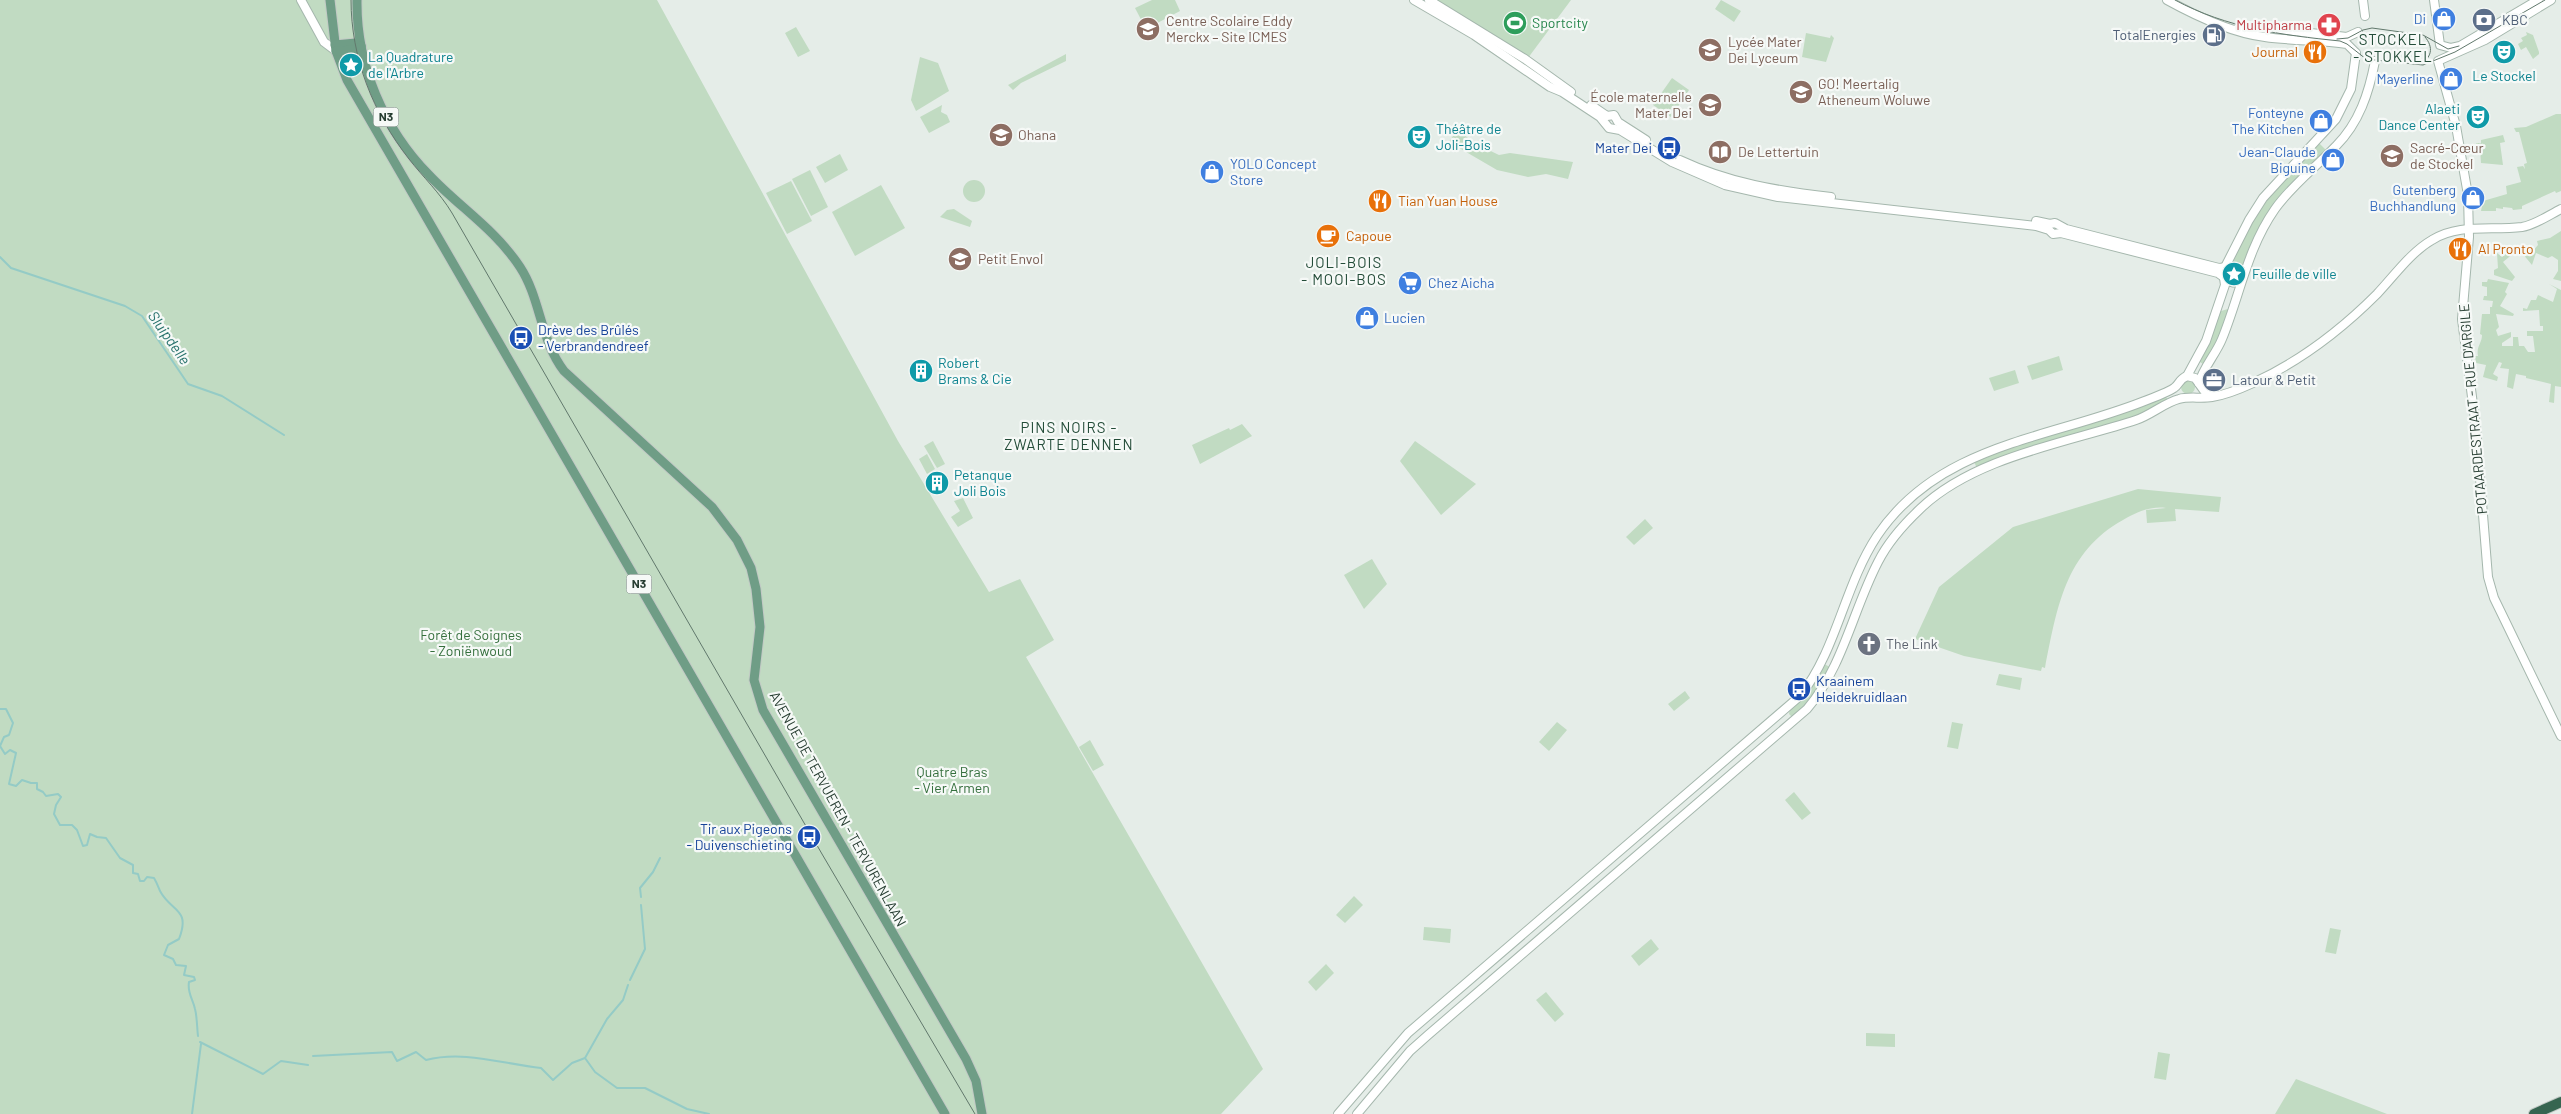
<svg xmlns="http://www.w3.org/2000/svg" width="2561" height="1114" font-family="Barlow,sans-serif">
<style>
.green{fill:#c1dbc2}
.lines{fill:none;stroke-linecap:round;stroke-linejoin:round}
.stream{stroke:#94cbc6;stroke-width:2}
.secondary-casing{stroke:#a5b7ad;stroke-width:10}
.primary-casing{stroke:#c2c9c5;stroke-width:11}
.highway-casing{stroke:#c2c9c5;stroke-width:12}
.secondary{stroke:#fff;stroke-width:8}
.primary{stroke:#6f9d86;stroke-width:9}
.highway{stroke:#366550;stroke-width:10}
.tram{stroke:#61786c;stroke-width:1}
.labels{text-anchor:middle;stroke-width:4.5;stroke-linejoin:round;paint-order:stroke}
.shield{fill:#f6f9f7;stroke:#64756c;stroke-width:1}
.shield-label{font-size:12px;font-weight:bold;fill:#263d31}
.shop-label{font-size:14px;fill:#366cbe;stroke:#f6f9f7;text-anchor:end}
.service-label{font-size:14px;fill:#4e5e75;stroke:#f6f9f7;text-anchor:start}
.education-label{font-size:14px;fill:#785e54;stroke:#f6f9f7;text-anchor:start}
.leisure-label{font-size:14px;fill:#27864d;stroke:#f6f9f7;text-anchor:start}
.health-label{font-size:14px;fill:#be3a42;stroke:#f6f9f7;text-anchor:end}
.food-label{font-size:14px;fill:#c56008;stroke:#f6f9f7;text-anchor:start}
.culture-label{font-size:14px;fill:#0d838f;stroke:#f6f9f7;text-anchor:start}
.transit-label{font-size:14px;fill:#164399;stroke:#f6f9f7;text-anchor:end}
.street-label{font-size:14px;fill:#263d31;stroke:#f6f9f7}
.park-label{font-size:14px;fill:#356f3d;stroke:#f6f9f7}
.worship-label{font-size:14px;fill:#5b616d;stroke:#f6f9f7;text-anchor:start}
.neighbourhood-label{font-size:15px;letter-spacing:1px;fill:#244d39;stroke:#f6f9f7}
.water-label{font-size:15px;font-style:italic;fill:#27726c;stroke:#f6f9f7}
</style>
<rect width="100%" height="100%" fill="#e5ede8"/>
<g class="green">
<path d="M0,0h657l241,441 91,151 31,-13 34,61 -28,17 237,412 -42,45h-1221z"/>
<path d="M1152,0h23l5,11 -34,18 -11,-21z"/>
<path d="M1437,0h134l-43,58z"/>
<path d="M1721,0l20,11 -7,11 -19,-13z"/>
<path d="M796,27l14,24 -12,6 -13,-24z"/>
<path d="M2526,32l7,3 6,17v2l-6,5 -7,-12 -5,3 -3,-6 5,-3 -2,-3 6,-3z"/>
<path d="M1806,33l24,5 1,-3 3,3 -8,24 -24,-5z"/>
<path d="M1066,54v7l-45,22 -8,7 -5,-5z"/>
<path d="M920,57l18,6 11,28 -33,20 -5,-11z"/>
<path d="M1672,78l17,12 -18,27 -18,-12z"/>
<path d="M942,105l-1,7 6,3 3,7 -21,11 -9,-16z"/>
<path d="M2556,114h5v77l-5,2 -1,-2 -33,15v3l-9,1 -1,-2 -9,-1v2l-7,-1v3h-15l2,-10 24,-7 -1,-8 15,-4 -4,-15 6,-1 2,3 -1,-5 3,-1 -8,-31h-3l-2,-4 12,-1z"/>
<path d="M1457,130l21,15 21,10 11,-2 63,9 -5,17 -22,-5 -18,3 -31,-7 -48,-28z"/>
<path d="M2503,135l2,7 -5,1 3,22 -22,-2 -1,-14h-6l-1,-3h3v-3h5v-3z"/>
<path d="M2318,142l9,9 -39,40 -44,75 -12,-3c11,-48 53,-86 86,-121z"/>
<path d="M840,154l8,16 -23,13 -9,-16z"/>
<path d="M810,170l18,37 -17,9 -19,-37z"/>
<circle cx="974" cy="191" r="11"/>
<path d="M791,181l21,40 -25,13 -21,-41z"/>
<path d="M881,185l24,43 -50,28 -23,-44z"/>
<path d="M954,209l18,12 -2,6 -30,-10 7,-7z"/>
<path d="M2561,231v50l-8,-2 5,-8v-11l-6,-4 -4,2 -12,-5 -4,12 -10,-12h9l7,-8 -1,-4 13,-3z"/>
<path d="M2511,249l3,4 -11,9 12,15 -3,4 -18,-6v-5l4,-2 -1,-15 5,4z"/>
<path d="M2488,279l21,4 -4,9 2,2 -7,12 14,8 -1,2 -17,-2 3,13 -3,3 2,6 13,-4v5l-9,6v3h11v-9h5l1,9h5l4,6h7l-2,-16h-6v-5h16v-5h-3l-1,-16 -16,1v-3l4,1 4,-9h5l2,-5 15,7 4,-13 -8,-5 12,6v97l-6,-1 -1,17 -5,-1 2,-18 -25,-6v-2l-10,-2 -3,15 -6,-2 2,-18 -9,-1 2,-5 -3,-1 -6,12 5,3 -1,4 -14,-4 3,-12 -10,-2 -1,-7h3c-2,-9 4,-13 4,-21l-2,-1 2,-20h8v-7h2l1,-6 -10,-1 1,-4h3v-9l-5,-1v-4h5z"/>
<path d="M2231,308l-8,25 -17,33 -9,-6 21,-48z"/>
<path d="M2059,356l4,14 -31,10 -5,-14z"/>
<path d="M2015,370l4,13 -25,8 -5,-13z"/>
<circle cx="2188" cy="387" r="7"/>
<path d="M2164,394l4,6 -16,11 -175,57 -4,-8z"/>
<path d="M1242,424l10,12 -52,28 -8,-19 37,-17 1,2z"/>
<path d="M933,441l12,23 -8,4 -13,-22z"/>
<path d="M1415,441l61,43 -35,31 -41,-54z"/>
<path d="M927,454l8,15 -8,5 -8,-15z"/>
<path d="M2138,489l83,8 -2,15 -44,-3 1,12 -29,2 -1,-13 20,-2c-16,-2 -29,4 -43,12 -58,32 -66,88 -78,148l-3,-1 -1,4 -77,-15 -49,-17 24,-52 74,-60z"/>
<path d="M963,498l10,20 -15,9 -7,-10 9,-6 -6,-10z"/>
<path d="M1645,519l8,9 -19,17 -8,-8z"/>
<path d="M1372,559l15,25 -23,25 -20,-34z"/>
<path d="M1824,664l6,3 -21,37 -17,13 -3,-3 1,-5z"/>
<path d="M1999,674l23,4 -2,12 -24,-5z"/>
<path d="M1685,691l5,7 -16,13 -6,-7z"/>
<path d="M1557,722l10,8 -18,21 -10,-9z"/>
<path d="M1952,722l11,2 -5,25 -11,-2z"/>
<path d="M1090,740l14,25 -11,6 -14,-24z"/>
<path d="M1794,792l17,21 -9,7 -17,-20z"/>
<path d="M1354,896l9,9 -18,18 -9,-8z"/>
<path d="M1424,927l27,2 -1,14 -27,-3z"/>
<path d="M2330,928l11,2 -5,24 -11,-2z"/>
<path d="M1651,939l8,10 -20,17 -8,-10z"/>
<path d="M1326,964l8,9 -18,18 -8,-9z"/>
<path d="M1546,992l18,22 -9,8 -19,-22z"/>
<path d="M1866,1033l29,1v13l-29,-1z"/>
<path d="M2158,1052l12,2 -4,26 -12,-2z"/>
<path d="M2296,1079l91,35h-112z"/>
</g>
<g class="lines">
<g class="stream">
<path d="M0,257l11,11 114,38 17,10 46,68 34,12 62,39"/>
<path d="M0,709h6l7,14 -4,12 -5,2 -4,9 5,8 5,-4 6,3 -7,31 7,2 6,-6 9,3h6v6l6,3 3,4 12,-2 3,3 -5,8 -2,9 6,11h12l5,5 6,16 4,-1 3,-11 7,3 9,1 14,20 13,7v8l5,1 2,7h4l3,-4 7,1c3,5 4,8 6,13 11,21 31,17 19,48l-11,6 -4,10 9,4 3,6 10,1 -2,9 10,2 1,3 -6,2c-2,11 4,17 6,27 2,7 2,19 3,27"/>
<path d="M641,897l-1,-9 13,-16 7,-14"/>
<path d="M630,980l15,-31 -4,-44"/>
<path d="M200,1042l63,32 18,-13 27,4"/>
<path d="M313,1056l79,-4 5,9 19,-9 10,8c38,-10 77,4 115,8l12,12 19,-17 13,-5 22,-39 16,-19 5,-15"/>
<path d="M585,1058l10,14 22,16h28l42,21 22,5"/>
<path d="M192,1114l9,-70"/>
</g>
<g class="secondary-casing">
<g id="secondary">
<path d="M301,0l23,42 12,9"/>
<path d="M1414,0l60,35 76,52 12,5 38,25 9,11 11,2 52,32 53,23 53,12 258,29 13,4 4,4 8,-1 157,40c8,5 13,13 23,8"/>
<path d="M1429,0l96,59 46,33"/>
<path d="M2167,0c29,16 65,33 98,37 27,4 55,3 82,7l8,8"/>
<path d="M2363,0l2,16"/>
<path d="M2434,0l6,45 11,3 9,-2 78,-46"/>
<path d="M2237,29l29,-1 81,9 11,-5"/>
<path d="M2440,60l45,-20 66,-40"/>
<path d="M2438,61l18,65 12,69 1,42 -7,82 14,109 12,149 6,21 67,138"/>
<path d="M1591,105l16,11 7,-1 4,7 28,18"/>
<path d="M1680,160c49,23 98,31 151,37"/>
<path d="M2036,221l14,3 5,-1 11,6 153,39c10,-1 18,-5 24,6"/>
<path d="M2187,376l8,2 10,14 9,3"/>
<path d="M2199,383c4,-15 17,-29 23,-44 18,-44 25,-90 53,-130 17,-24 41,-42 61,-63 23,-23 33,-53 39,-85"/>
<path d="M1338,1114l70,-81 392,-337c37,-46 44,-110 77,-160 62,-92 171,-97 265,-134 8,-3 26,-10 32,-14 5,-3 5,-9 13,-12l19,-35 19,-56 -2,-14 26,-51 14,-22 73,-79 15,-30 5,-36"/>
<path d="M1357,1114l53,-63 18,-16 379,-326c36,-42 46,-99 71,-147 10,-20 25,-37 42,-53 54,-52 146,-66 216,-89 15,-5 28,-17 43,-21 10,-3 22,0 33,-2 13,-2 28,-8 41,-14 48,-22 87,-52 124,-89 17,-18 34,-42 55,-54 27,-17 59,-9 90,-13 13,-2 27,-12 39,-18"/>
</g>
</g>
<g class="primary-casing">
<g id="primary">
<path d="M330,0l6,51 11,29 598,1034"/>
<path d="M357,0c-1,65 27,129 72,175 30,32 66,54 91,92 21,32 20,73 44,104l148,136 25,33 14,28 5,21 4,38 -6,53 9,30 203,349 10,22 6,33"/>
<path d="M335,45l21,-2 5,3"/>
<path d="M336,51l20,-1 5,-4"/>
</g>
</g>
<g class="highway-casing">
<path id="highway" d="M2534,1114l27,-12"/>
</g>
<use href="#secondary" class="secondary"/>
<use href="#primary" class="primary"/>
<use href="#highway" class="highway"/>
<g class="tram">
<path d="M351,0c0,58 22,113 58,159 14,18 31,34 43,54l370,641 153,260"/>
<path d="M2175,0c52,28 106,35 165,41l7,3 19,15 57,6 32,-13 90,-52"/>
<path d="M2337,39l11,-1 15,-8 9,-2 51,7 25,14 11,-3"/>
<path d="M2419,64c13,-5 15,-17 6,-27"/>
</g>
</g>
<defs>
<g id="shop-disc" transform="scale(1.25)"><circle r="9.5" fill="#3f7fe0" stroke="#f6f9f7"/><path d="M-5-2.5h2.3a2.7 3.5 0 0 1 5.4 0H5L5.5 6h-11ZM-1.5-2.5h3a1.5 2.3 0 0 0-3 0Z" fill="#fff"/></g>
<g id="bank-disc" transform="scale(1.25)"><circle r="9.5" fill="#5c6f8a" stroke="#f6f9f7"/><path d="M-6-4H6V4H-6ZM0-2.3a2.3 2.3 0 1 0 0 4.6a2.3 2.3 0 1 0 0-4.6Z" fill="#fff"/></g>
<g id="stadium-disc" transform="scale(1.25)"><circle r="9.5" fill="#2e9e5b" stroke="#f6f9f7"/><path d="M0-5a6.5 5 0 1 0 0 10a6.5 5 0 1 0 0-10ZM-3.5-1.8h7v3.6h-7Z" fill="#fff"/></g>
<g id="pharmacy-disc" transform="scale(1.25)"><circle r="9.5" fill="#e0444e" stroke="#f6f9f7"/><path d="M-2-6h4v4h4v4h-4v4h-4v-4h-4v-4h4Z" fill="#fff"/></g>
<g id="school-disc" transform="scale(1.25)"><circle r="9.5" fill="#8d6e63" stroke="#f6f9f7"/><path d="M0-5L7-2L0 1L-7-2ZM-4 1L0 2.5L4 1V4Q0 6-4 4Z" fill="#fff"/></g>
<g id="fuel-disc" transform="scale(1.25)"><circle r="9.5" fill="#5c6f8a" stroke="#f6f9f7"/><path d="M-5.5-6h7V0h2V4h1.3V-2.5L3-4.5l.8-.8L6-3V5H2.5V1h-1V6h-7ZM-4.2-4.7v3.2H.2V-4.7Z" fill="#fff"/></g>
<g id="restaurant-disc" transform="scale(1.25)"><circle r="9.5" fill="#e8710a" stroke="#f6f9f7"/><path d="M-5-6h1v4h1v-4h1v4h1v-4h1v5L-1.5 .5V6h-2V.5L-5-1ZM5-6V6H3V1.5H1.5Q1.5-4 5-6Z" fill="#fff"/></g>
<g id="theatre-disc" transform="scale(1.25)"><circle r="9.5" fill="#0f9aa8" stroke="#f6f9f7"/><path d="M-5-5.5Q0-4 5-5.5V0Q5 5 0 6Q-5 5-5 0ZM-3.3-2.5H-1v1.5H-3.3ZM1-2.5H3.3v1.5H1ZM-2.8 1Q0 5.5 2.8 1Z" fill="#fff"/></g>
<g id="sight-disc" transform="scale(1.25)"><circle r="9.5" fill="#0f9aa8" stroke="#f6f9f7"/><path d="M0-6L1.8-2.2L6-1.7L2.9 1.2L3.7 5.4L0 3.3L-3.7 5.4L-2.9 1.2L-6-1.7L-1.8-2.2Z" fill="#fff"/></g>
<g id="bus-disc" transform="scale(1.25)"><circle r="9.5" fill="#1a4fb4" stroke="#f6f9f7"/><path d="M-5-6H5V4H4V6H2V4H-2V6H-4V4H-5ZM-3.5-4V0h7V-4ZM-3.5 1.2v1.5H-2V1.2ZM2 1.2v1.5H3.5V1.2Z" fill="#fff"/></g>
<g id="library-disc" transform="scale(1.25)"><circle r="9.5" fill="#8d6e63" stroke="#f6f9f7"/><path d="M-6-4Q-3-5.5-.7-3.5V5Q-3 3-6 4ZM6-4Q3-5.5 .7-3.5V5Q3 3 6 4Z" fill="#fff"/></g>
<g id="cafe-disc" transform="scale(1.25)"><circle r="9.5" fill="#e8710a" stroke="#f6f9f7"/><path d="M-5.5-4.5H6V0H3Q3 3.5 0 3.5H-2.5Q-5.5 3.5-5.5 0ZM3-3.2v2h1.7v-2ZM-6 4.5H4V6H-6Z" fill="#fff"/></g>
<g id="supermarket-disc" transform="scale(1.25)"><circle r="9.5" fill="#3f7fe0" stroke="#f6f9f7"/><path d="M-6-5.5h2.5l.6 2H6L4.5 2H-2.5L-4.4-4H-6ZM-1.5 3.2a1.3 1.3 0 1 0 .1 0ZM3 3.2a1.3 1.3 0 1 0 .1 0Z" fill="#fff"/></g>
<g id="building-disc" transform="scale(1.25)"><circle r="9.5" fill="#0f9aa8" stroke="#f6f9f7"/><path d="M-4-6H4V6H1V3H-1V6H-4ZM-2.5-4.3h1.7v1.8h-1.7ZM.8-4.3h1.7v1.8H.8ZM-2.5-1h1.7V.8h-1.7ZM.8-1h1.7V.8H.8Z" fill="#fff"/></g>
<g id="office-disc" transform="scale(1.25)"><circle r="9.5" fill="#5c6f8a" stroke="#f6f9f7"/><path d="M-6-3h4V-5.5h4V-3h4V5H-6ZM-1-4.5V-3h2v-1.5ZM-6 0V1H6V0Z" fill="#fff"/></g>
<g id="church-disc" transform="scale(1.25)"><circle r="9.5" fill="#6b7280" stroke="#f6f9f7"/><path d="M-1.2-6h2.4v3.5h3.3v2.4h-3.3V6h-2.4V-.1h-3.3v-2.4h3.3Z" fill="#fff"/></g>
</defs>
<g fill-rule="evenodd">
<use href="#shop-disc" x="2444" y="19"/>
<use href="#bank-disc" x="2484" y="20"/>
<use href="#stadium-disc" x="1515" y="23"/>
<use href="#pharmacy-disc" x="2329" y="25"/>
<use href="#school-disc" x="1148" y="29"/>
<use href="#fuel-disc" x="2214" y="35"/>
<use href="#school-disc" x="1710" y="50"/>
<use href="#restaurant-disc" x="2315" y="52"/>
<use href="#theatre-disc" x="2504" y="52"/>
<use href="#sight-disc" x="351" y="65"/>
<use href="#shop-disc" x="2451" y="79"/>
<use href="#school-disc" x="1801" y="92"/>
<use href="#school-disc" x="1710" y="105"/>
<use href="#theatre-disc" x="2478" y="117"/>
<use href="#shop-disc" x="2321" y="121"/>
<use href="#school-disc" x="1001" y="135"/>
<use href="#theatre-disc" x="1419" y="137"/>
<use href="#bus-disc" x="1669" y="148"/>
<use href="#library-disc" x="1720" y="152"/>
<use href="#school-disc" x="2392" y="156"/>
<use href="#shop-disc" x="2333" y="160"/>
<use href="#shop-disc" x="1212" y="172"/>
<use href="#shop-disc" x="2473" y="198"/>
<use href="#restaurant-disc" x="1380" y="201"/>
<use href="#cafe-disc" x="1328" y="236"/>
<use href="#restaurant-disc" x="2460" y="249"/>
<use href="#school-disc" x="960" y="259"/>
<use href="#sight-disc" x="2234" y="274"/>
<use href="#supermarket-disc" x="1410" y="283"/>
<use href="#shop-disc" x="1367" y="318"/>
<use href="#bus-disc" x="521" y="338"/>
<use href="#building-disc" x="921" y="371"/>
<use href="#office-disc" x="2214" y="380"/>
<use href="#building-disc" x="937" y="483"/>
<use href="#church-disc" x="1869" y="644"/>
<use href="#bus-disc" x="1799" y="689"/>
<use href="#bus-disc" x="809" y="837"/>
</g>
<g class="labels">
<g class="shield">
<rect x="373.5" y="107.5" width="25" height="19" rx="4"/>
<rect x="626.5" y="574.5" width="25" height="19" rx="4"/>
</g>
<g class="shield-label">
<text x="386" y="121">N3</text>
<text x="639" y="588">N3</text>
</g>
<g class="shop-label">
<text x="2426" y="24">Di</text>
<text x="2434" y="84">Mayerline</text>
<text x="2304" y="118">Fonteyne<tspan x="2304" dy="16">The Kitchen</tspan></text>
<text x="2316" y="157">Jean-Claude<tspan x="2316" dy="16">Biguine</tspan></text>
<text x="1230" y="169" text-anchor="start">YOLO Concept<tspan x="1230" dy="16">Store</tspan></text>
<text x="2456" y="195">Gutenberg<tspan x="2456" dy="16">Buchhandlung</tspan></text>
<text x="1428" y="288" text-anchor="start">Chez Aicha</text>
<text x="1384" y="323" text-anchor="start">Lucien</text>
</g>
<g class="service-label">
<text x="2502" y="25">KBC</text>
<text x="2196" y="40" text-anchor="end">TotalEnergies</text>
<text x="2232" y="385">Latour &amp; Petit</text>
</g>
<g class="education-label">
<text x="1166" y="26">Centre Scolaire Eddy<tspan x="1166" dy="16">Merckx – Site ICMES</tspan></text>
<text x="1728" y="47">Lycée Mater<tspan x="1728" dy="16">Dei Lyceum</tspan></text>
<text x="1818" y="89">GO! Meertalig<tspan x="1818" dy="16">Atheneum Woluwe</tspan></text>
<text x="1692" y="102" text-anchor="end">École maternelle<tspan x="1692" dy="16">Mater Dei</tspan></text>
<text x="1018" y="140">Ohana</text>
<text x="2410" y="153">Sacré-Cœur<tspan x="2410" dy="16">de Stockel</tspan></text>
<text x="1738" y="157">De Lettertuin</text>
<text x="978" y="264">Petit Envol</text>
</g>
<g class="leisure-label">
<text x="1532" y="28">Sportcity</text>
</g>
<g class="health-label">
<text x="2312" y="30">Multipharma</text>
</g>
<g class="food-label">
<text x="2298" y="57" text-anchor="end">Journal</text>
<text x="1398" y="206">Tian Yuan House</text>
<text x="1346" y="241">Capoue</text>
<text x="2478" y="254">Al Pronto</text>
</g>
<g class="culture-label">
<text x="368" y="62">La Quadrature<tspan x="368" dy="16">de l'Arbre</tspan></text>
<text x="2504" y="81" text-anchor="middle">Le Stockel</text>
<text x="2460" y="114" text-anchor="end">Alaeti<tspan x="2460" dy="16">Dance Center</tspan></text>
<text x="1436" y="134">Théâtre de<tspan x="1436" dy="16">Joli-Bois</tspan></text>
<text x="2252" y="279">Feuille de ville</text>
<text x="938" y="368">Robert<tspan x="938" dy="16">Brams &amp; Cie</tspan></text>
<text x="954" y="480">Petanque<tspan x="954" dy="16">Joli Bois</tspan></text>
</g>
<g class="transit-label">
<text x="1652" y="153">Mater Dei</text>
<text x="538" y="335" text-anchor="start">Drève des Brûlés<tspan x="538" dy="16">- Verbrandendreef</tspan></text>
<text x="1816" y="686" text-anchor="start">Kraainem<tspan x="1816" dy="16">Heidekruidlaan</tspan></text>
<text x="792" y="834">Tir aux Pigeons<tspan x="792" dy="16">- Duivenschieting</tspan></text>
</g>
<g class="street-label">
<text transform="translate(2473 409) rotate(-95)" y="5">POTAARDESTRAAT - RUE D'ARGILE</text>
<text transform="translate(838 809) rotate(61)" y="5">AVENUE DE TERVUEREN - TERVURENLAAN</text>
</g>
<g class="park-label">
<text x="471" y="640">Forêt de Soignes<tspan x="471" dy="16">- Zoniënwoud</tspan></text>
<text x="952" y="777">Quatre Bras<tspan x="952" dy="16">- Vier Armen</tspan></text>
</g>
<g class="worship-label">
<text x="1886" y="649">The Link</text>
</g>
<g class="neighbourhood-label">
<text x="2393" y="45">STOCKEL<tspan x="2393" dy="17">- STOKKEL</tspan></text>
<text x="1344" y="268">JOLI-BOIS<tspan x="1344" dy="17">- MOOI-BOS</tspan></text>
<text x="1069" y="433">PINS NOIRS -<tspan x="1069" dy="17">ZWARTE DENNEN</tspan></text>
</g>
<g class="water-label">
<text transform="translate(169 338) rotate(55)" y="5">Sluipdelle</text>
</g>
</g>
</svg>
